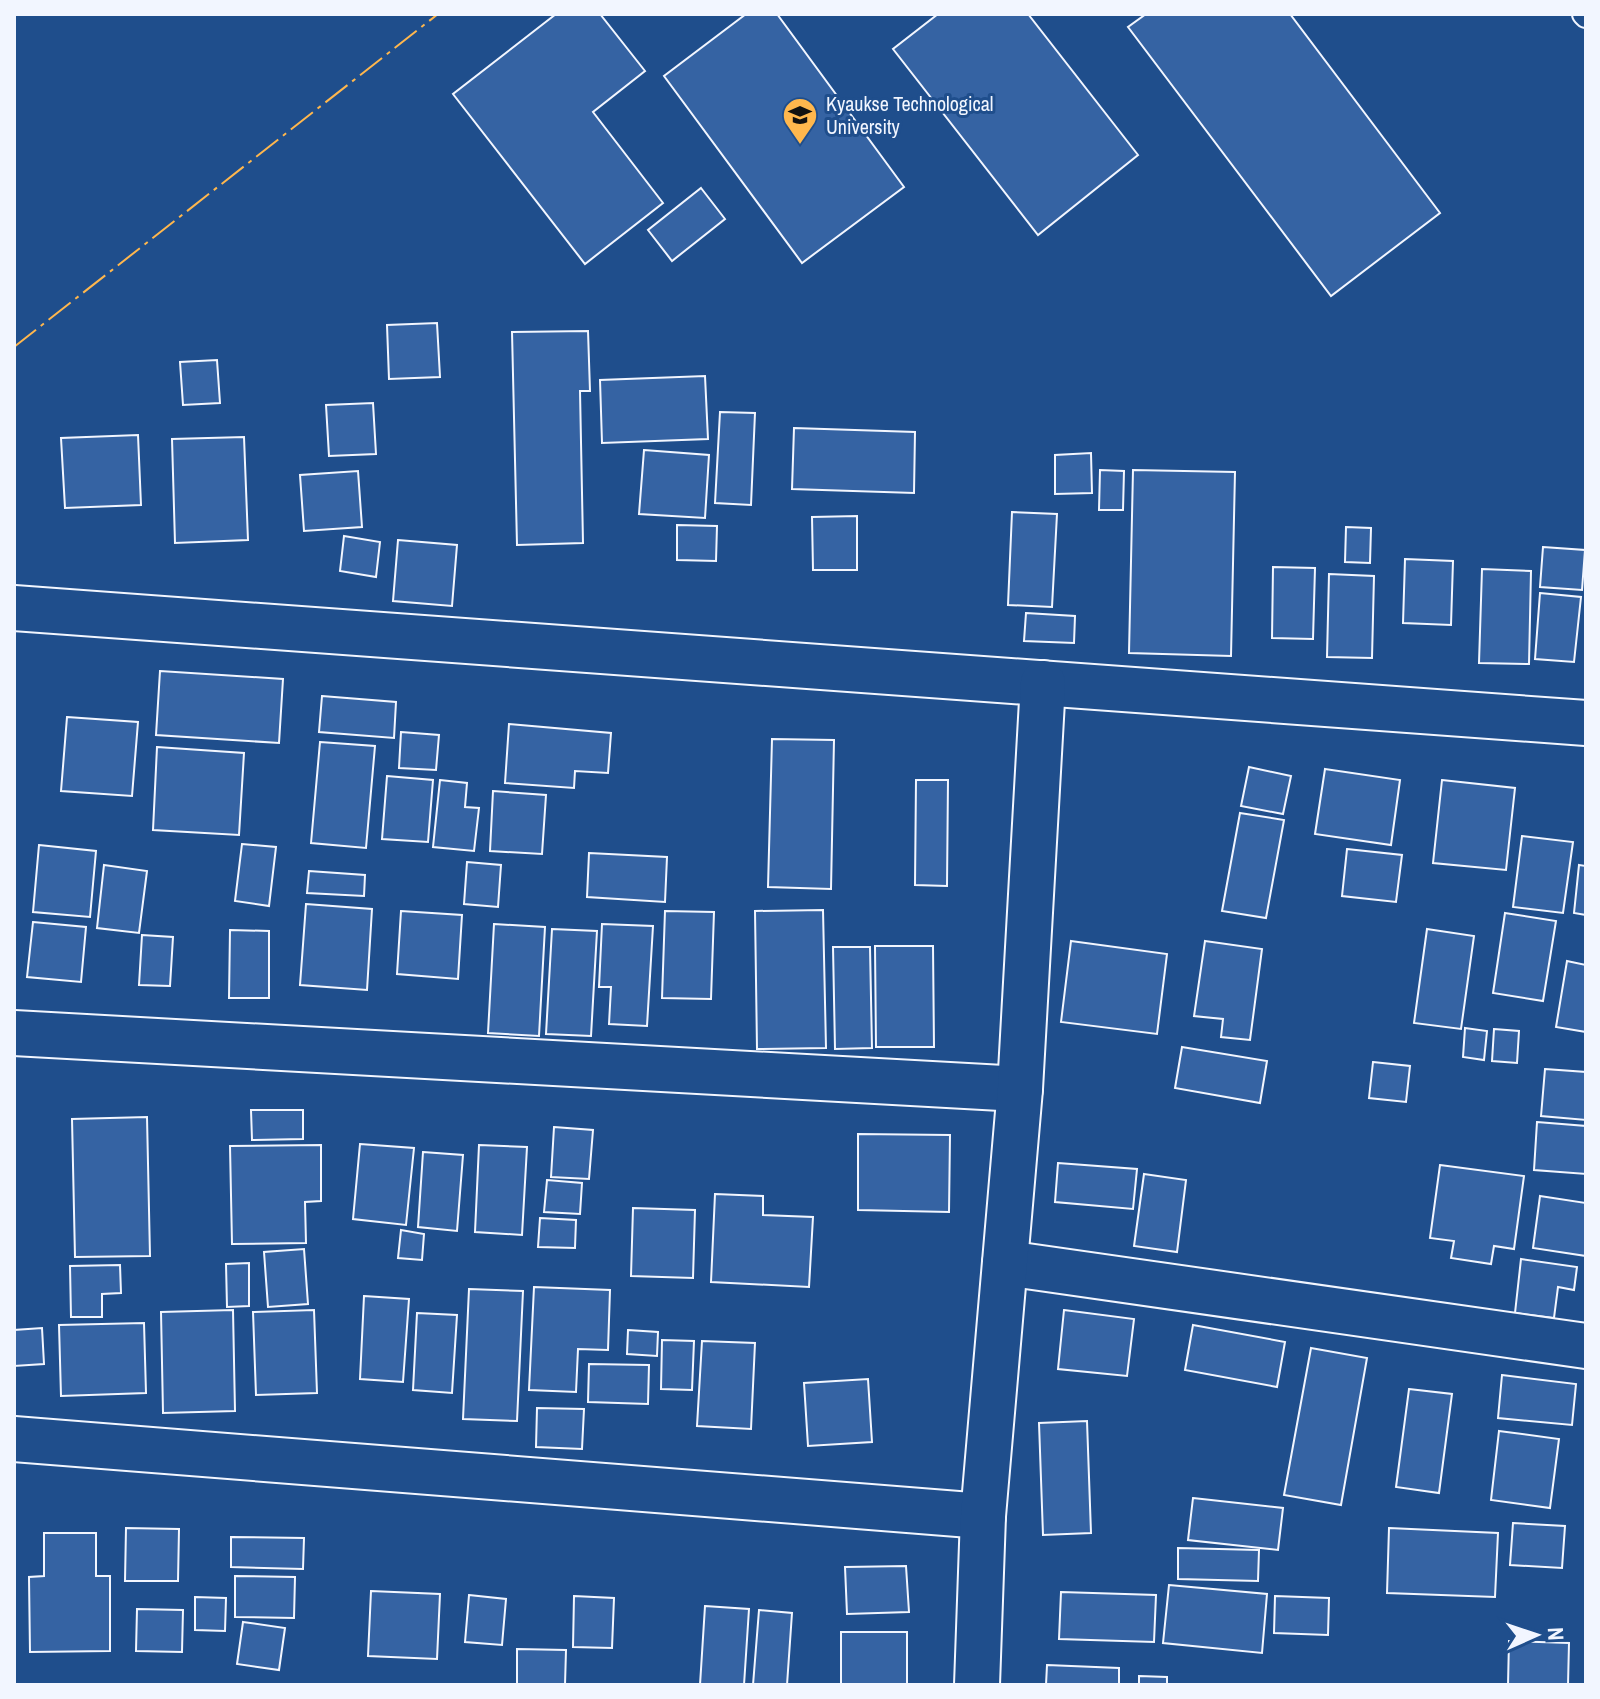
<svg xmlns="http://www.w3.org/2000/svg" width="1600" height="1699" font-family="'Archivo Narrow',sans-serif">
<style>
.building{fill:#3563a3;stroke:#f2f6ff;stroke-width:2}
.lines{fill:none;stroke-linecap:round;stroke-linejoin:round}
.service-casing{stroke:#f2f6ff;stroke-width:26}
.minor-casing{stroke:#f2f6ff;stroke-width:48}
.service{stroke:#1f4e8c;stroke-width:22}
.minor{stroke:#1f4e8c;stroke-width:44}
.power{stroke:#ffb74d;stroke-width:2;stroke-dasharray:28 6 4 6;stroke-linecap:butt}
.labels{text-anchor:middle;stroke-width:6;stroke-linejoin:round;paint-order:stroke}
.poi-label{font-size:20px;fill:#f2f6ff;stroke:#1f4e8c;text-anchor:start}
</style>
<rect width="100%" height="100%" fill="#1f4e8c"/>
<g class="building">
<path d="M556,14h44l45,57 -52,41 70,91 -78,61 -132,-170z"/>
<path d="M746,14h31l127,173 -102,76 -138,-187z"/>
<path d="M938,14h90l110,141 -100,80 -145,-186z"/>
<path d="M1146,14h144l150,199 -109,83 -203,-269z"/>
<path d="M701,188l24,31 -53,42 -24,-31z"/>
<path d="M437,323l3,54 -51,2 -2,-54z"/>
<path d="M588,331l2,60h-10l3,152 -66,2 -5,-213z"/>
<path d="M217,360l3,43 -37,2 -3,-43z"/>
<path d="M705,376l3,63 -106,4 -2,-63z"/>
<path d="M373,403l3,51 -47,2 -3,-51z"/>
<path d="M720,412l35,1 -4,92 -36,-2z"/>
<path d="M794,428l121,4 -1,61 -122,-4z"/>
<path d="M138,435l3,70 -76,3 -4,-70z"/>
<path d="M244,437l4,103 -73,3 -3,-104z"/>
<path d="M644,450l65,5 -4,63 -66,-4z"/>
<path d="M1091,453l1,40 -37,1v-39z"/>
<path d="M1100,470l24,1 -1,39h-24z"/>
<path d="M1133,470l102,2 -4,184 -102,-3z"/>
<path d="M358,471l4,56 -58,4 -4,-56z"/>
<path d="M1012,512l45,2 -5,93 -44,-2z"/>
<path d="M857,516v54h-44l-1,-53z"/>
<path d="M677,525l40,1 -1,35 -39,-1z"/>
<path d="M1346,527l25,1 -1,35 -25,-1z"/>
<path d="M344,536l36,6 -4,35 -36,-6z"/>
<path d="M398,540l59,5 -5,61 -59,-5z"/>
<path d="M1543,547l42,3 -3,40 -42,-3z"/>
<path d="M1405,559l48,2 -2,64 -48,-2z"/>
<path d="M1273,567l42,1 -2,71 -41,-1z"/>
<path d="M1482,569l49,2 -2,93 -50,-1z"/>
<path d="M1329,574l45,2 -2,82 -45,-1z"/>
<path d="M1540,593l41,4 -7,65 -39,-3z"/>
<path d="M1026,613l49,3 -1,27 -50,-2z"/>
<path d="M160,671l123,8 -4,64 -123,-8z"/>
<path d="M322,696l74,6 -2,36 -75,-6z"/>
<path d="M67,717l71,5 -6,74 -71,-5z"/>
<path d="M509,724l102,9 -3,40 -33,-2 -1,17 -69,-5z"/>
<path d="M401,732l38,3 -3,35 -37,-2z"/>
<path d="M772,739l62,1 -3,149 -63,-2z"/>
<path d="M320,742l55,4 -9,102 -55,-5z"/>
<path d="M157,747l87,6 -5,82 -86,-5z"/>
<path d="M1249,767l42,9 -8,38 -42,-8z"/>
<path d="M1325,769l75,11 -9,65 -76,-11z"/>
<path d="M387,776l46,4 -5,62 -46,-3z"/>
<path d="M440,780l27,3 -2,24 14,1 -5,43 -41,-4z"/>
<path d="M916,780h32l-1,106 -32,-1z"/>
<path d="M1442,780l73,8 -9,82 -73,-7z"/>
<path d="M493,791l53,4 -4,59 -52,-3z"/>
<path d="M1240,813l44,7 -18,98 -44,-7z"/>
<path d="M1522,836l51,6 -10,71 -50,-6z"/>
<path d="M242,844l34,3 -7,59 -34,-5z"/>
<path d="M39,845l57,6 -6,66 -57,-5z"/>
<path d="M1347,849l55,6 -6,47 -54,-6z"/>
<path d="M589,853l78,4 -2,45 -78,-5z"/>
<path d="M467,862l34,3 -3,42 -34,-3z"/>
<path d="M104,865l43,6 -8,62 -42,-5z"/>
<path d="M1579,865l7,1v49l-12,-2z"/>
<path d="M309,871l56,4 -1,21 -57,-3z"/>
<path d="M306,904l66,5 -5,81 -67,-5z"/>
<path d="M823,910l3,138 -69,1 -2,-138z"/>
<path d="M401,911l61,4 -4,64 -61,-5z"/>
<path d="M665,911l49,1 -3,87 -49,-1z"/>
<path d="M1505,913l51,8 -13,80 -50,-8z"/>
<path d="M33,922l53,5 -5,55 -54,-5z"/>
<path d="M494,924l51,3 -6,109 -51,-3z"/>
<path d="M602,924l51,2 -6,100 -38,-2 2,-37h-12z"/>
<path d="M552,929l45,2 -6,105 -45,-2z"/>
<path d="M1427,929l47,7 -13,93 -47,-6z"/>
<path d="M230,930l39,1v67h-40z"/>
<path d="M142,935l31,2 -3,49 -31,-1z"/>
<path d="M1071,941l96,13 -10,80 -96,-12z"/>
<path d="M1205,941l57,8 -12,91 -29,-3 2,-18 -29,-3z"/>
<path d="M875,946h58l1,101h-58z"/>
<path d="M833,947h37l2,101 -37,1z"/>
<path d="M1567,961l19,4v67l-30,-5z"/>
<path d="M1465,1028l22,3 -3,29 -21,-3z"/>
<path d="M1494,1029l25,2 -2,32 -25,-2z"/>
<path d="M1182,1047l85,14 -7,42 -85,-15z"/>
<path d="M1373,1062l37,4 -4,36 -37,-4z"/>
<path d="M1545,1069l41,3v48l-45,-4z"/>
<path d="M251,1110h52v29l-51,1z"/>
<path d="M147,1117l3,139 -75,1 -3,-138z"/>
<path d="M1537,1122l49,4v48l-52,-4z"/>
<path d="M554,1127l39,3 -4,49 -38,-2z"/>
<path d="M858,1134l92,1 -1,77 -91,-2z"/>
<path d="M360,1144l54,4 -8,77 -53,-6z"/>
<path d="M321,1145v56l-16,1 1,41 -74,1 -2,-98z"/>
<path d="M479,1145l48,2 -5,88 -47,-3z"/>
<path d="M423,1152l40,3 -6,76 -39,-4z"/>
<path d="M1058,1163l79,6 -4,40 -78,-7z"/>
<path d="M1440,1165l84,11 -10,73 -20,-3 -3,18 -40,-6 3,-17 -24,-3z"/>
<path d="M1144,1174l42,6 -9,72 -43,-6z"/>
<path d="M547,1180l35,3 -2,31 -36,-2z"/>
<path d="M715,1194l48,2v19l50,2 -4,70 -98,-5z"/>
<path d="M1540,1196l46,7v53l-53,-8z"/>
<path d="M633,1208l62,2 -2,68 -62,-2z"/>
<path d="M540,1218l36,2 -1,28 -37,-1z"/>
<path d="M401,1230l23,4 -2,26 -24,-2z"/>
<path d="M304,1249l4,55 -40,3 -4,-55z"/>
<path d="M1521,1259l56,8 -3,23 -16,-3 -4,31 -39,-5z"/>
<path d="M249,1263v43l-22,1 -1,-43z"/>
<path d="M120,1265l1,28 -19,1v23h-31l-1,-51z"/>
<path d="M534,1287l76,3 -2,60 -30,-1 -2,43 -47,-2z"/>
<path d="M469,1289l54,2 -6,130 -54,-2z"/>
<path d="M364,1296l45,3 -6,83 -43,-3z"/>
<path d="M233,1310l2,101 -72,2 -2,-101z"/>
<path d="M314,1310l3,83 -61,2 -3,-83z"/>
<path d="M1064,1310l70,9 -7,57 -69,-7z"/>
<path d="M417,1313l40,2 -5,78 -39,-3z"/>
<path d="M144,1323l2,70 -85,3 -2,-71z"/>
<path d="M1193,1325l92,17 -8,45 -92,-17z"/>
<path d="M42,1328l2,36 -30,2v-36z"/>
<path d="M628,1330l30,2 -1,24 -30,-2z"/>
<path d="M662,1340l32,1 -2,49 -31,-1z"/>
<path d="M702,1341l53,2 -4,86 -54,-3z"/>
<path d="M1311,1348l56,10 -26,147 -57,-10z"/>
<path d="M589,1364l60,1 -1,39 -60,-2z"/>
<path d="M1502,1375l74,9 -4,41 -74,-7z"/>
<path d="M868,1379l4,63 -64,4 -4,-63z"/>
<path d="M1409,1389l43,5 -13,99 -43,-6z"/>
<path d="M537,1408l47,1 -2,40 -46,-2z"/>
<path d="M1087,1421l4,112 -48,2 -4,-112z"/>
<path d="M1499,1431l60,8 -9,69 -59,-8z"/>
<path d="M1193,1498l90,10 -5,42 -90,-10z"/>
<path d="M1513,1523l52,3 -3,42 -52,-3z"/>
<path d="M126,1528l53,1 -1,52h-53z"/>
<path d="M1389,1528l109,5 -3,64 -108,-4z"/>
<path d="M44,1533h52v43h14v75l-80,1 -1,-75 15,-1z"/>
<path d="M231,1537l73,1 -1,31 -72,-2z"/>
<path d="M1178,1548l81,2 -1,31 -80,-2z"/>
<path d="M906,1566l3,46 -62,2 -2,-47z"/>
<path d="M235,1576l60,1 -1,41 -59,-1z"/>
<path d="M1169,1585l98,9 -5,59 -99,-10z"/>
<path d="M371,1591l69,3 -3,65 -69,-3z"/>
<path d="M1061,1592l95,3 -2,47 -95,-3z"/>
<path d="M469,1595l37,4 -4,46 -37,-3z"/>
<path d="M574,1596l40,2 -2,50 -39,-1z"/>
<path d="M1275,1596l54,2 -1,37 -54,-2z"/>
<path d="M195,1597l31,1 -1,33 -30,-1z"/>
<path d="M705,1606l44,3 -5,76h-44z"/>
<path d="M137,1609l46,1 -1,42 -46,-1z"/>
<path d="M759,1610l33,3 -5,72h-34z"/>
<path d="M243,1622l42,6 -6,42 -42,-6z"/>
<rect x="841" y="1632" width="66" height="53"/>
<path d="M1509,1641l60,2 -1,42h-60z"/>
<path d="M517,1649l49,1 -1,35h-48z"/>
<path d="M1047,1665l72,3v17h-73z"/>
<path d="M1139,1676l28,1v8h-28z"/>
</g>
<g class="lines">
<g class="service-casing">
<path id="service" d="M1584,14l2,2"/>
</g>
<g class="minor-casing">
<g id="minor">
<path d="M14,608l1572,115"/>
<path d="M14,1033l1006,56"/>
<path d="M1005,1263l581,83"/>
<path d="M14,1439l969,77"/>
<path d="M977,1685l6,-169 37,-427 23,-406"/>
</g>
</g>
<use href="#service" class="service"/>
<use href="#minor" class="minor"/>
<path class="power" d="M14,347l424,-333"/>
</g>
<defs>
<g id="university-pin" transform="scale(1.8)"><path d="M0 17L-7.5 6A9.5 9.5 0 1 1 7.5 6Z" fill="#ffb74d" stroke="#1f4e8c"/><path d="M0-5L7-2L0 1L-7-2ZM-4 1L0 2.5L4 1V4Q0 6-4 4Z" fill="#111"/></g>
</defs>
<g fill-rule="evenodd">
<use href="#university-pin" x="800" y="115"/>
</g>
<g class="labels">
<g class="poi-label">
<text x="826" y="111">Kyaukse Technological<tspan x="826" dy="23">University</tspan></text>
</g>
</g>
<rect width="1600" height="1699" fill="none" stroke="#f2f6ff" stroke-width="32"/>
<g transform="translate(1536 1635) rotate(87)" stroke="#1f4e8c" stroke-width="6" paint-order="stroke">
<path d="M0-6L14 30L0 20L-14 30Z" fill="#f2f6ff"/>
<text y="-12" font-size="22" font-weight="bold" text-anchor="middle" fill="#f2f6ff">N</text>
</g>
</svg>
